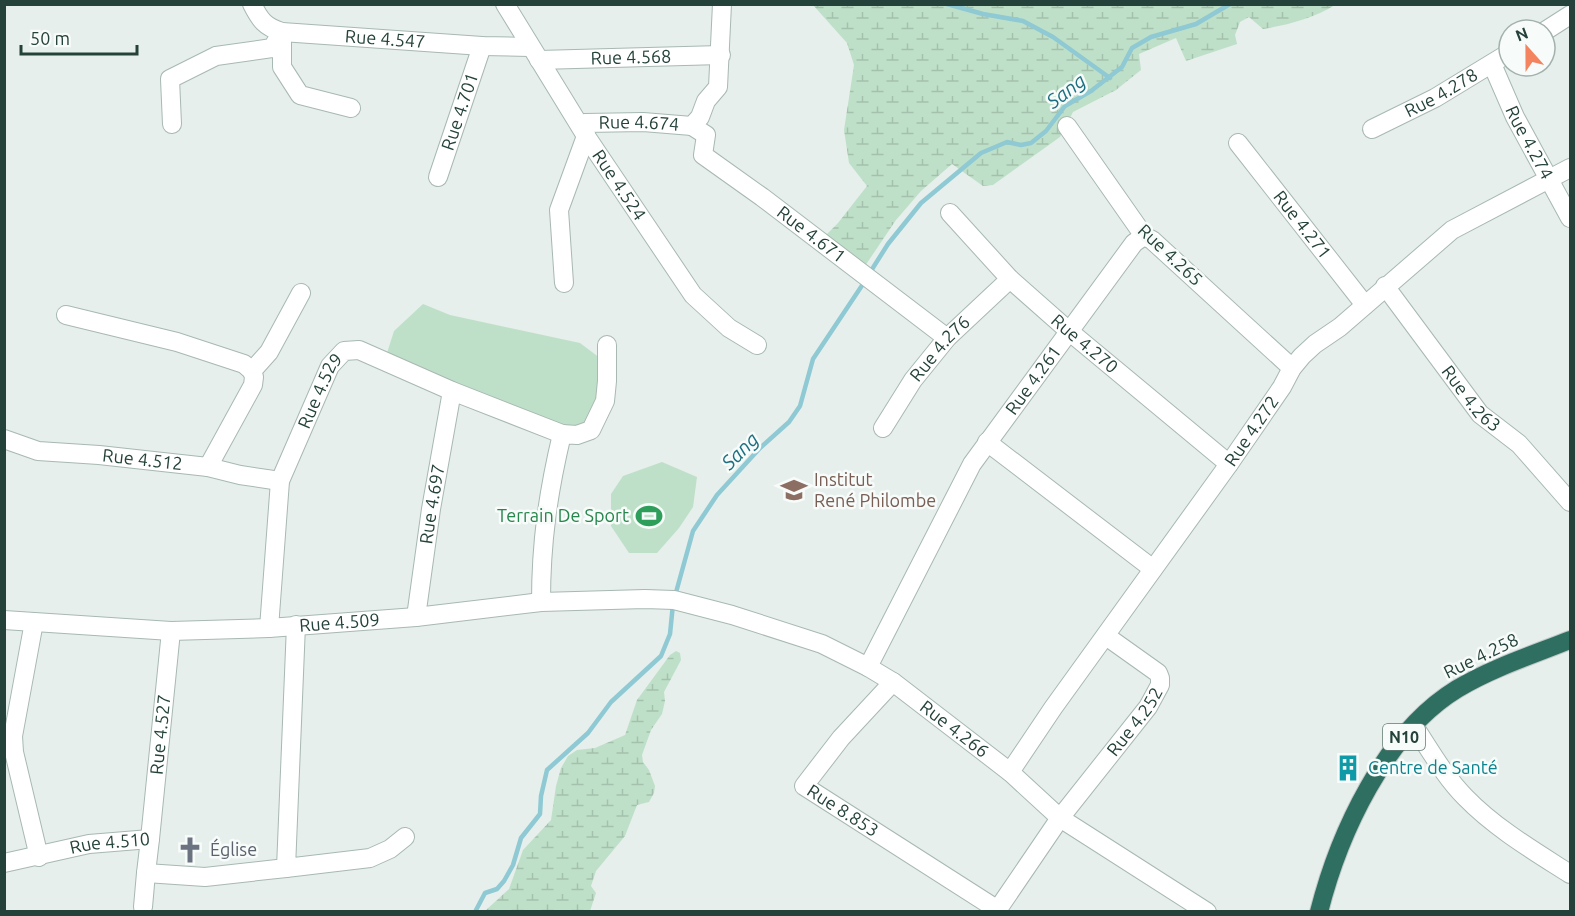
<svg xmlns="http://www.w3.org/2000/svg" width="1575" height="916" font-family="Ubuntu,sans-serif">
<style>
.grass{fill:#bfe0c8}
.wetland{fill:url(#wetland-marsh)}
.lines{fill:none;stroke-linecap:round;stroke-linejoin:round}
.stream{stroke:#8ec9d4;stroke-width:4.5}
.minor-casing{stroke:#a8b8b2;stroke-width:20}
.highway-casing{stroke:#c2cac8;stroke-width:20}
.minor{stroke:#fff;stroke-width:18}
.highway{stroke:#2f6f62;stroke-width:18}
.labels{text-anchor:middle;stroke-width:5;stroke-linejoin:round;paint-order:stroke}
.shield{fill:#f7fbf9;stroke:#637a73;stroke-width:1.5}
.shield-label{font-size:16px;font-weight:bold;fill:#24423a}
.street-label{font-size:18px;fill:#24423a;stroke:#f7fbf9}
.education-label{font-size:18px;fill:#785e54;stroke:#f7fbf9;text-anchor:start}
.leisure-label{font-size:18px;fill:#27864d;stroke:#f7fbf9;text-anchor:end}
.culture-label{font-size:18px;fill:#0d838f;stroke:#f7fbf9;text-anchor:start}
.worship-label{font-size:18px;fill:#5b616d;stroke:#f7fbf9;text-anchor:start}
.water-label{font-size:20px;font-style:italic;fill:#1c6f80;stroke:#f7fbf9}
</style>
<defs>
<pattern id="wetland-marsh" width="20" height="14" patternUnits="userSpaceOnUse" patternTransform="scale(1.5)"><rect width="20" height="14" fill="#bfe0c8"/><path d="M1 5h8M5 5V1M11 12h8M15 12V8" fill="none" stroke="#a4c1ad"/></pattern>
</defs>
<rect width="100%" height="100%" fill="#e6efeb"/>
<g class="grass">
<path d="M423,304l27,11 130,28 20,15 -1,30 -8,30 -14,10 -32,-7 -158,-68 7,-22z"/>
<path d="M662,462l35,15 -4,30 -14,21 -22,25h-28l-18,-27v-32l12,-18z"/>
</g>
<g class="wetland">
<path d="M813,5h522c-21,13 -47,20 -72,24l-14,-12 -9,5 -5,13 2,9 -51,17 -10,-23 -37,16 2,16 -25,20 -43,22 -13,25 -67,48 -10,1 -31,-22 -31,27 -25,29 -31,46 -41,-29 14,-14 29,-37 -18,-23 -5,-33 10,-65 -7,-22z"/>
<path d="M676,651l4,2 1,7 -17,32 1,9 -3,13 -11,16 -9,25 1,7 6,8 6,16 -1,7 -5,9 -12,3 -12,31 -29,35 -5,15 5,7 -6,18h-105l24,-22 14,-39 28,-30 5,-34 5,-18 7,-12 9,-6 18,-2 30,-13 12,-35 33,-45z"/>
</g>
<g class="lines">
<g class="stream">
<path d="M947,4l36,10 40,7 30,16 57,41"/>
<path d="M869,274l19,-30 33,-41 60,-50 26,-11 14,3 10,-2 15,-12 19,-25 26,-15 31,-24 10,-19 19,-11 45,-13 34,-20"/>
<path d="M675,596l18,-65 24,-36 43,-47 29,-26 11,-16 13,-47 52,-78"/>
<path d="M475,912l10,-19 12,-4 7,-8 9,-16 8,-27 19,-24 1,-18 6,-26 41,-37 23,-31 50,-46 9,-22 3,-30"/>
</g>
<g class="minor-casing">
<g id="minor">
<path id="s1" d="M252,4c8,16 13,23 30,28l200,14 48,1"/>
<path id="s2" d="M505,4l81,132 107,159 36,33 28,17"/>
<path d="M1545,31l25,-16"/>
<path id="s3" d="M539,60l182,-5"/>
<path id="s4" d="M1492,64l23,53 55,101"/>
<path d="M172,124l-2,-45 46,-23 56,-8 10,-16v35l18,28 51,13"/>
<path id="s5" d="M692,126l14,9 -3,20 59,42 185,141"/>
<path d="M1067,126l77,110 8,4 140,128"/>
<path id="s6" d="M1372,129l63,-31 74,-45"/>
<path id="s7" d="M1238,143l127,162"/>
<path id="s8" d="M438,177l44,-131"/>
<path id="s9" d="M950,213l60,66 60,53 159,132"/>
<path id="s10" d="M564,283l-5,-73 27,-74 -1,-13 58,-1 49,4 8,-9 6,-16 12,-14 4,-83"/>
<path id="s11" d="M1385,286l95,128 39,30 51,58"/>
<path d="M66,315l111,27 67,22 8,7"/>
<path id="s12" d="M883,428l30,-48 34,-42 63,-59"/>
<path id="s13" d="M4,439l34,12 61,4 109,12 32,8 40,6"/>
<path d="M987,442l166,127"/>
<path d="M208,467l45,-82 1,-8 -2,-6 17,-19 32,-59"/>
<path d="M541,602c0,-60 7,-109 21,-168l15,1 14,-5 14,-29 2,-20v-36"/>
<path id="s14" d="M416,617l15,-108 21,-118"/>
<path id="s15" d="M4,620l167,11 98,-3 147,-11 125,-15 104,-3 29,1 58,15 90,29 46,23 25,15 117,90 50,46 147,94"/>
<path d="M34,622l-21,114 1,16 25,105"/>
<path d="M296,625l-10,243 84,-10 20,-9 15,-12"/>
<path id="s16" d="M269,628l11,-147 50,-115 14,-15 15,-1 93,41 110,43"/>
<path id="s17" d="M868,667l104,-203 162,-221 10,-7"/>
<path id="s18" d="M893,682l-52,56 -37,48 194,124"/>
<path d="M1414,726c16,24 31,51 51,71 30,31 69,54 105,77"/>
<path id="s19" d="M1010,772l43,-64 176,-244 53,-77 10,-19 10,-12 13,-12 25,-17 112,-97 118,-62"/>
<path id="s20" d="M150,839l21,-208"/>
<path id="s21" d="M4,863l85,-19 61,-5 -4,34 59,4 81,-9"/>
<path d="M143,907l3,-34"/>
<path id="s22" d="M996,912l64,-94 88,-111 12,-22v-7l-2,-5 -52,-37"/>
</g>
</g>
<g class="highway-casing">
<path id="highway" d="M1319,912c20,-79 66,-179 138,-223 35,-21 75,-34 113,-49"/>
</g>
<use href="#minor" class="minor"/>
<use href="#highway" class="highway"/>
</g>
<defs>
<g id="university-bare" transform="scale(2.07)"><path d="M0-5L7-2L0 1L-7-2ZM-4 1L0 2.5L4 1V4Q0 6-4 4Z" fill="#8d6e63" stroke="#f7fbf9" stroke-width="2.5" paint-order="stroke"/></g>
<g id="stadium-bare" transform="scale(2.07)"><path d="M0-5a6.5 5 0 1 0 0 10a6.5 5 0 1 0 0-10ZM-3.5-1.8h7v3.6h-7Z" fill="#2e9e5b" stroke="#f7fbf9" stroke-width="2.5" paint-order="stroke"/></g>
<g id="building-bare" transform="scale(2.07)"><path d="M-4-6H4V6H1V3H-1V6H-4ZM-2.5-4.3h1.7v1.8h-1.7ZM.8-4.3h1.7v1.8H.8ZM-2.5-1h1.7V.8h-1.7ZM.8-1h1.7V.8H.8Z" fill="#0f9aa8" stroke="#f7fbf9" stroke-width="2.5" paint-order="stroke"/></g>
<g id="church-bare" transform="scale(2.07)"><path d="M-1.2-6h2.4v3.5h3.3v2.4h-3.3V6h-2.4V-.1h-3.3v-2.4h3.3Z" fill="#6b7280" stroke="#f7fbf9" stroke-width="2.5" paint-order="stroke"/></g>
</defs>
<g fill-rule="evenodd">
<use href="#university-bare" x="794" y="490"/>
<use href="#stadium-bare" x="649" y="516"/>
<use href="#building-bare" x="1348" y="768"/>
<use href="#church-bare" x="190" y="850"/>
</g>
<g class="labels">
<rect class="shield" x="1383" y="724" width="42" height="26" rx="4.5"/>
<g class="shield-label">
<text x="1404" y="743">N10</text>
</g>
<g class="street-label">
<text dy="6" stroke="none"><textPath href="#s1" startOffset="146">Rue 4.547</textPath></text>
<text dy="6" stroke="none"><textPath href="#s3" startOffset="92">Rue 4.568</textPath></text>
<text dy="6" stroke="none"><textPath href="#s6" startOffset="78">Rue 4.278</textPath></text>
<text dy="6" stroke="none"><textPath href="#s8" startOffset="69">Rue 4.701</textPath></text>
<text dy="6" stroke="none"><textPath href="#s10" startOffset="219">Rue 4.674</textPath></text>
<text dy="6" stroke="none"><textPath href="#s4" startOffset="87">Rue 4.274</textPath></text>
<text dy="6" stroke="none"><textPath href="#s2" startOffset="214">Rue 4.524</textPath></text>
<text dy="6" stroke="none"><textPath href="#s7" startOffset="104">Rue 4.271</textPath></text>
<text dy="6" stroke="none"><textPath href="#s5" startOffset="171">Rue 4.671</textPath></text>
<text transform="translate(1170 255) rotate(43)" y="6">Rue 4.265</text>
<text dy="6" stroke="none"><textPath href="#s9" startOffset="188">Rue 4.270</textPath></text>
<text dy="6" stroke="none"><textPath href="#s12" startOffset="98">Rue 4.276</textPath></text>
<text dy="6" stroke="none"><textPath href="#s17" startOffset="332">Rue 4.261</textPath></text>
<text dy="6" stroke="none"><textPath href="#s16" startOffset="246">Rue 4.529</textPath></text>
<text dy="6" stroke="none"><textPath href="#s11" startOffset="142">Rue 4.263</textPath></text>
<text dy="6" stroke="none"><textPath href="#s19" startOffset="418">Rue 4.272</textPath></text>
<text dy="6" stroke="none"><textPath href="#s13" startOffset="141">Rue 4.512</textPath></text>
<text dy="6" stroke="none"><textPath href="#s14" startOffset="114">Rue 4.697</textPath></text>
<text dy="6" stroke="none"><textPath href="#s15" startOffset="336">Rue 4.509</textPath></text>
<text transform="translate(1481 656) rotate(-26)" y="6">Rue 4.258</text>
<text dy="6" stroke="none"><textPath href="#s22" startOffset="236">Rue 4.252</textPath></text>
<text dy="6" stroke="none"><textPath href="#s15" startOffset="984">Rue 4.266</textPath></text>
<text dy="6" stroke="none"><textPath href="#s20" startOffset="105">Rue 4.527</textPath></text>
<text dy="6" stroke="none"><textPath href="#s18" startOffset="183">Rue 8.853</textPath></text>
<text dy="6" stroke="none"><textPath href="#s21" startOffset="108">Rue 4.510</textPath></text>
</g>
<g class="education-label">
<text x="814" y="486">Institut<tspan x="814" dy="21">René Philombe</tspan></text>
</g>
<g class="leisure-label">
<text x="629" y="522">Terrain De Sport</text>
</g>
<g class="culture-label">
<text x="1368" y="774">Centre de Santé</text>
</g>
<g class="worship-label">
<text x="210" y="856">Église</text>
</g>
<g class="water-label">
<text transform="translate(1066 91) rotate(-37)" y="7">Sang</text>
<text transform="translate(740 451) rotate(-45)" y="7">Sang</text>
</g>
</g>
<rect width="1575" height="916" fill="none" stroke="#24423a" stroke-width="12"/>
<g transform="translate(1527 48) rotate(339)"><circle r="28" fill="#f7fbf9" stroke="#a3b1ad" stroke-width="1.5"/>
<path d="M0-4.5L10 22L0 15L-10 22Z" fill="#f4845f"/>
<text y="-9" font-size="16" font-weight="bold" text-anchor="middle" fill="#24423a">N</text>
</g>
<path d="M21 45v9h116v-9" fill="none" stroke="#24423a" stroke-width="3"/>
<text x="30" y="45" font-size="18" fill="#24423a" stroke="#f7fbf9" stroke-width="4.5" paint-order="stroke">50 m</text>
</svg>
